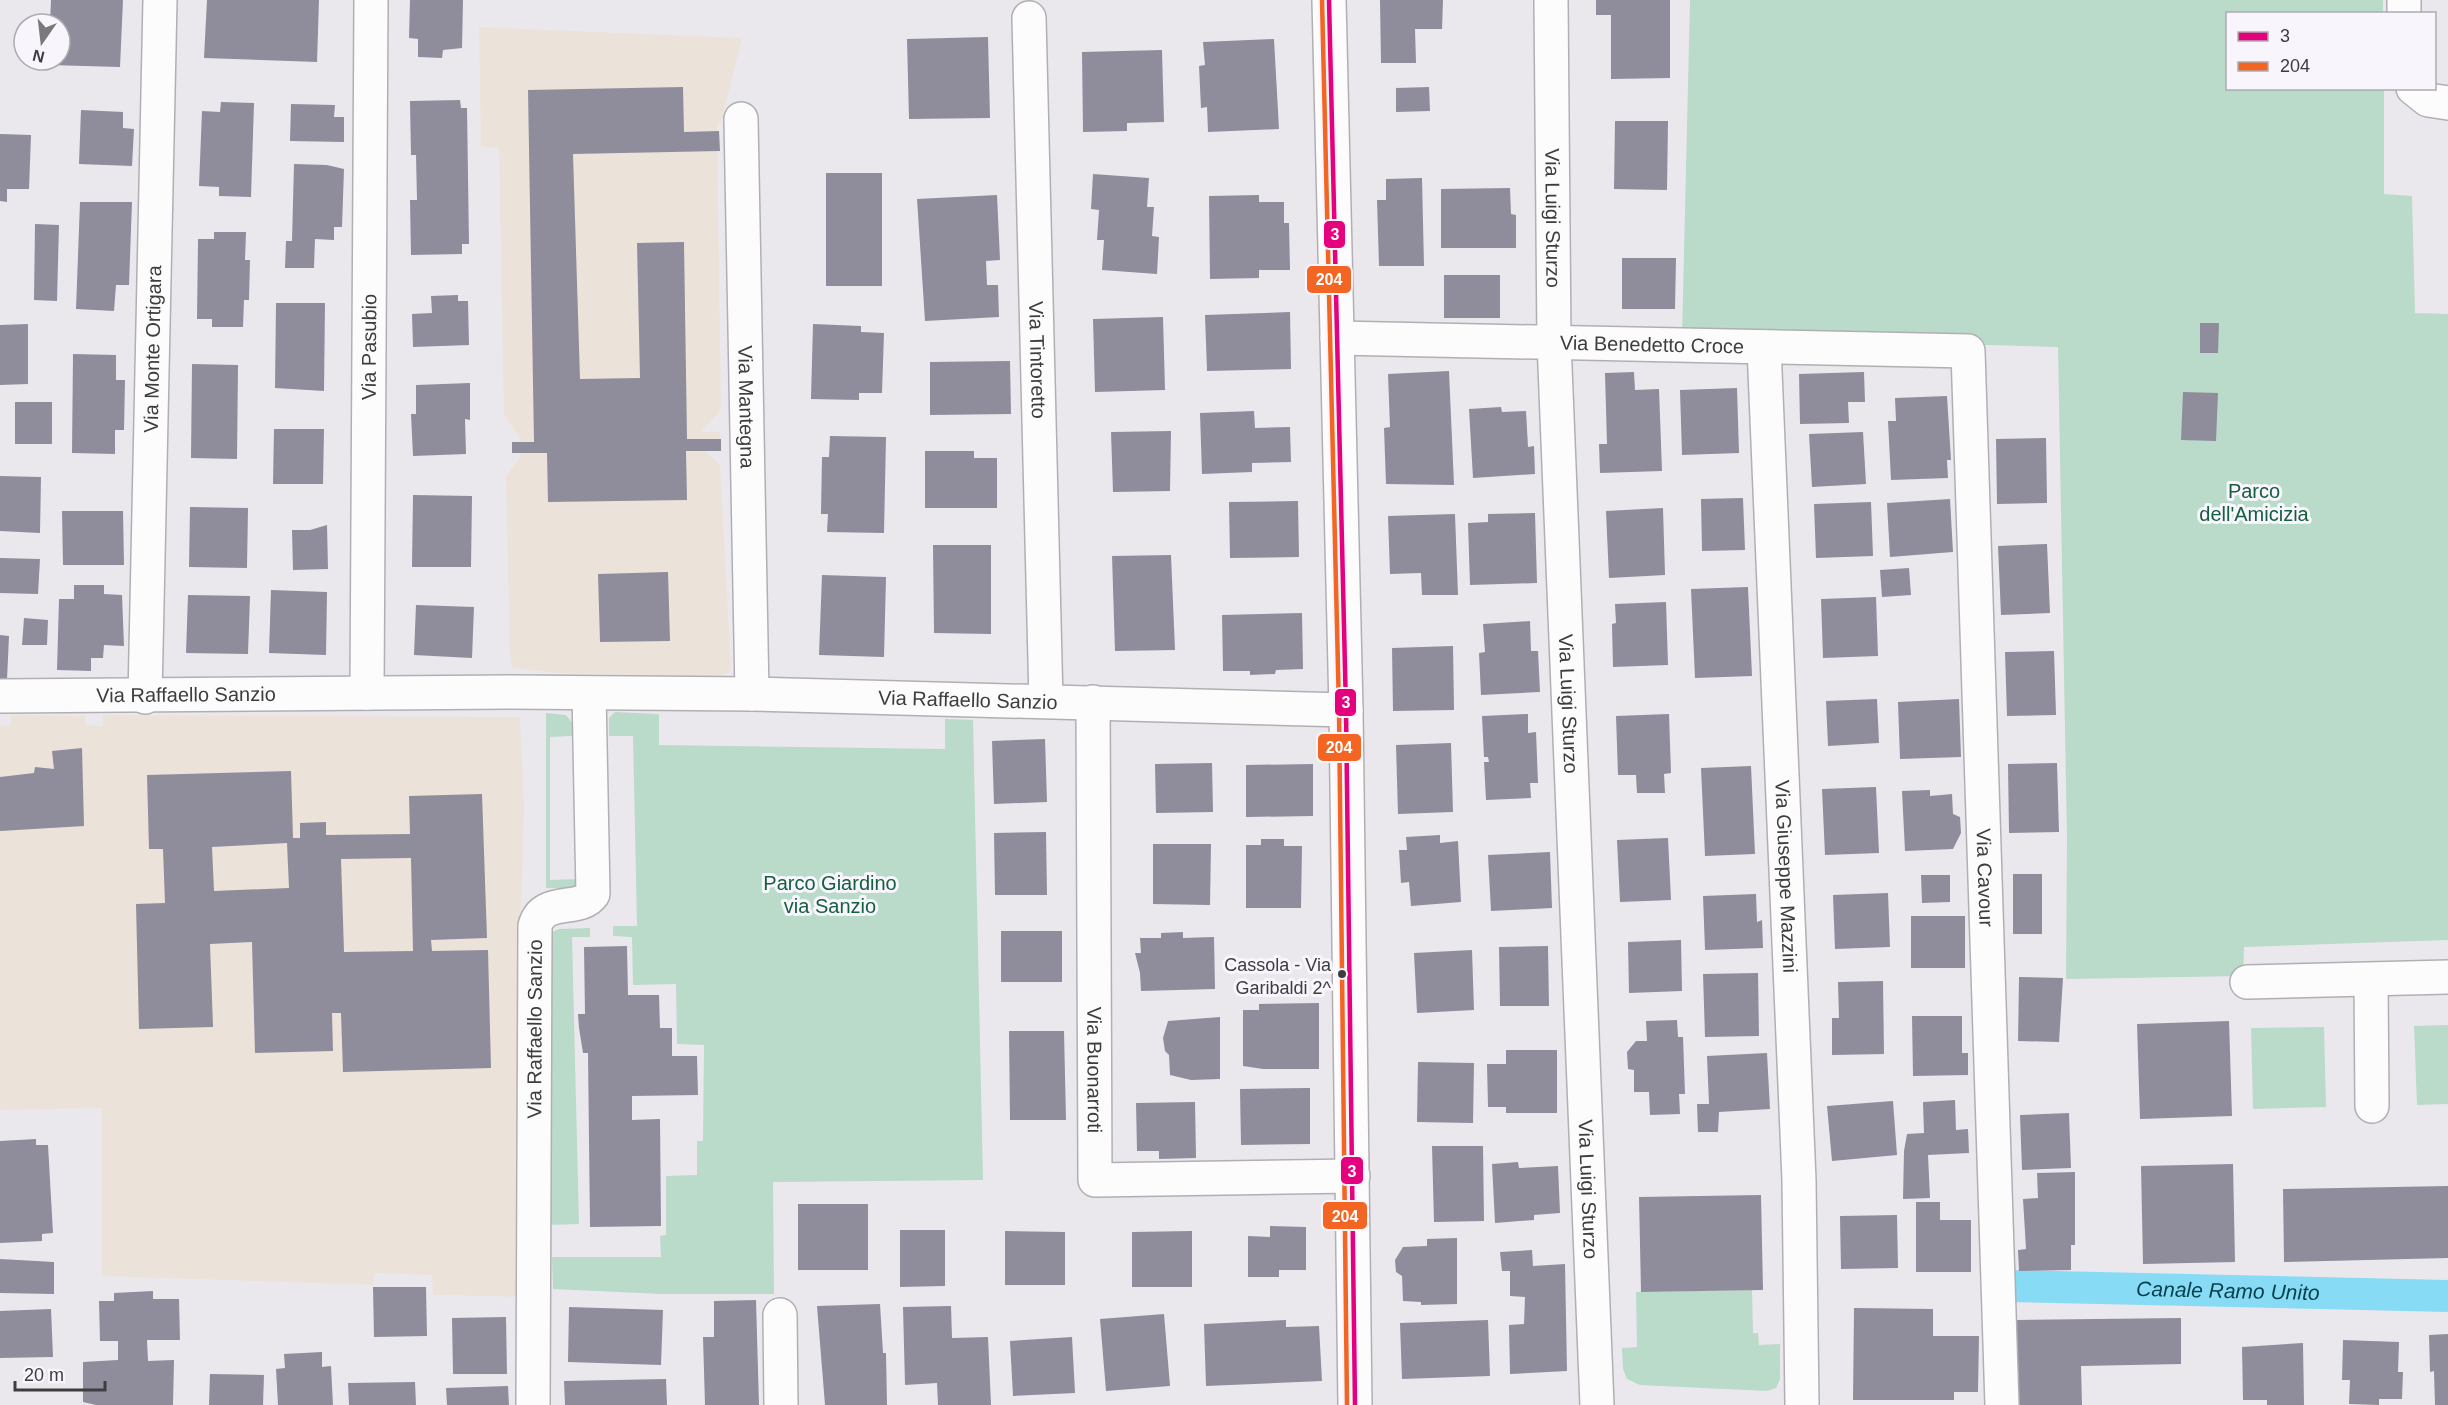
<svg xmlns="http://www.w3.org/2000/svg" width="2448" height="1405" font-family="Helvetica,sans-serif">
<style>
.education{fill:#ebe2da}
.green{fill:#badaca}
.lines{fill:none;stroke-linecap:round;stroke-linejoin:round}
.canal{stroke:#87dbf4;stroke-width:32}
.building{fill:#8f8c9c;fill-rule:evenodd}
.street-casing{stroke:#b1afb3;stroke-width:36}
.street{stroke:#fcfcfc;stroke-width:33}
.bus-1-casing{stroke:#f8f5fc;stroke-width:9}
.bus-2-casing{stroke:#f8f5fc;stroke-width:9}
.bus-1{stroke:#e5007d;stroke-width:4.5}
.bus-2{stroke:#f26522;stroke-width:4.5}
.bus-dot{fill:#3e3c3f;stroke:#f8f5fc;stroke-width:2}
.labels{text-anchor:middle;stroke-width:6;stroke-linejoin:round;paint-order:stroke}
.bus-label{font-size:18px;fill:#3e3c3f;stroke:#f8f5fc;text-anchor:end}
.street-label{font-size:20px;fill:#3e3c3f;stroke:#f8f5fc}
.park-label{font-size:20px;fill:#145f3f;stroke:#f8f5fc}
.water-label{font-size:21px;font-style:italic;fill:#043e4c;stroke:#f8f5fc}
.line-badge{stroke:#f8f5fc;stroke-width:2}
.badge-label{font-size:16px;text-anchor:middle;font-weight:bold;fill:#fff}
</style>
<rect width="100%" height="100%" fill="#ebe8ed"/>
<g class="education">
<path d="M479,27l263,11 -21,85h-4l4,287 -21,22h20v13l-20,1 20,19 11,205 -11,7 -164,-4 -44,-5 -2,-12 -4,-179 16,-23 -10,-1v-11l10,-1 -18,-26 -5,-267 -18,-1z"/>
<path d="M11,715l74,1v9l18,1v-11l417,2 4,90 -4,137 8,353 -95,-2 -1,-20 -58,-2 -1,12 -271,-9v-168l-102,2v-384l11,-1z"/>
</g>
<g class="green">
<path d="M1690,0h693v13l-155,1v74l156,1v105l28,2 3,117 33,1v626l-204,7 -1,29 -177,3 1,-140 -9,-492 -376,-10z"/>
<path d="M615,712l44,2v31l286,4v-30l28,1 10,460 -210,2 1,112h-113l-108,-5 -1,-32h109l-1,-21 6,-1v-59l31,-1v-34h6l1,-96 -27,-1 -1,-60 -43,1 -1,-48 -19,-1v-10h24l-4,-190h-24v-18z"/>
<path d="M546,713l20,2 7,9v12l-23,1v143l30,-1 -1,9h-33z"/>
<path d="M590,928v9h-18l7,287 -32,1 1,-291 11,-5z"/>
<path d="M2448,1025v79l-31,1 -3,-79z"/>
<path d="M2324,1027l2,80 -73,2 -2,-81z"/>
<path d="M1752,1290l1,43h5l1,12 21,-1v35l-4,9 -9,3 -127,-6 -13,-6 -4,-10 -1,-21 15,-1 -1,-55z"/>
</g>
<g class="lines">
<path class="canal" id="s1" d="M2008,1286l440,10"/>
</g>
<g class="building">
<path d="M51,0h72l-3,67 -71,-2v-5h11v-36h-10z"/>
<path d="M207,0h112l-2,62 -113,-4z"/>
<path d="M410,0h53l-1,48 -19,2 -1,8 -24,-1v-18l-9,-1z"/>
<path d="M1380,0h63l-1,29h-27l1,34h-35z"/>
<path d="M1596,0h74v78l-59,1v-64h-15z"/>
<path d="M988,37l2,81 -81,1 -2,-80z"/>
<path d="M1274,39l5,90 -71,3 -1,-25 -6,1 -2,-42 6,-1 -2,-23z"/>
<path d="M1162,50l2,72 -37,1v8l-44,1 -1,-80z"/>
<path d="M683,87l1,45 35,-1 1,20 -147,3 7,225 60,-1 -3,-135 47,-1 3,197h34v12h-35l1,49 -139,2 -1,-49h-35v-11h22l-6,-352z"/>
<path d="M1429,87l1,24 -34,1v-24z"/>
<path d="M460,100l1,8h6l2,136h-7v10l-51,1 -1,-55h7l-1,-45h-5l-1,-54z"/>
<path d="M221,102l33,1 -3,94 -32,-1v-9l-20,-1 3,-75 18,1z"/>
<path d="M291,104l44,1 -1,12h10v25l-54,-1z"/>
<path d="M81,110l42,2v16l11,1 -2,37 -53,-2z"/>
<path d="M1615,121h53l-1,69 -53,-1z"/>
<path d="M0,134l31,1 -2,54h-22v13l-7,-1z"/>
<path d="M294,164l33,1 17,4 -2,58h-8v13l-19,-1 -1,29h-29l1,-27h6z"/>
<rect x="826" y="173" width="56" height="113"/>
<path d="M1093,174l56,4 -2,29h7l-2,29 7,1 -2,37 -55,-4 2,-30h-7l2,-30 -8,-1z"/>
<path d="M1422,178l2,88h-45l-2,-66h9v-21z"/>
<path d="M1510,188l1,26 5,1v33h-75v-59z"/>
<path d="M997,195l3,65 -14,1 1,24h11l1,32 -74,4 -8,-122z"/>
<path d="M1259,195v7h25v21h5l1,47h-31v8l-49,1 -1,-83z"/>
<path d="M80,202h52l-3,83h-13l-2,26 -38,-2z"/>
<path d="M35,224l24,1 -2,76 -23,-1z"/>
<path d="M214,232h32l-1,28h5l-1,40h-5l-1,27h-31v-8h-15l1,-80h16z"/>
<path d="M1622,258h54l-1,51h-53z"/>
<rect x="1444" y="275" width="56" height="43"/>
<path d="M458,295v6h10l1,44 -56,2 -1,-33 20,-1 -1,-17z"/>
<path d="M276,303h49l-1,88 -49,-3z"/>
<path d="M1290,312l1,57 -84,2 -2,-56z"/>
<path d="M1163,317l2,73 -70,2 -2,-73z"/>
<path d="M2200,323h19l-1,30h-18z"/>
<path d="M28,324v60l-28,1v-60z"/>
<path d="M813,324l48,2v6l23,1 -2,60h-23v7l-48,-1z"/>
<path d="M73,354l43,1v25h9l-1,50h-9v24l-43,-1z"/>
<path d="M1010,361l1,53 -81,1v-53z"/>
<path d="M192,364l46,1 -1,94 -46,-1z"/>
<path d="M1449,371l5,114 -68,-1 -2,-56 6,-1 -2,-53z"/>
<path d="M1634,372l1,18 24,-1 3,82 -62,2 -1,-29h8l-2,-71z"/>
<path d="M1864,372l1,30h-17l1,21 -49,1 -1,-50z"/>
<path d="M470,383v37l-5,-1 1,35 -53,2 -2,-42h5v-29z"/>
<path d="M1737,388l2,65 -57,2 -2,-65z"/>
<path d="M2183,392l35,1 -2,48 -35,-1z"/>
<path d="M1947,396l4,64h-4l1,18 -57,2 -3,-59h8l-1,-23z"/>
<rect x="15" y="402" width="37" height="42"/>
<path d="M1501,407l1,5 24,-1 2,36 6,-1 1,28 -62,4 -4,-69z"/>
<path d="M1254,411l1,17 35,-1 1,35 -39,1v9l-50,2 -2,-61z"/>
<path d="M274,429h50l-1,55h-50z"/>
<path d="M1171,431l-1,60 -57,1 -2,-60z"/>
<path d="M1863,432l3,52 -54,3 -3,-53z"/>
<path d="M830,436l56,1 -2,96 -57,-1 1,-18h-7l1,-57h7z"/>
<path d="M2046,438l1,65 -50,1 -1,-65z"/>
<path d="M925,451h49v7h23v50h-72z"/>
<path d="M0,476l41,1 -1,56 -40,-2z"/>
<path d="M413,495l59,1 -1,71h-59z"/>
<path d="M1743,498l2,52 -43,1 -1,-52z"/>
<path d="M1950,499l3,53 -63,5 -3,-54z"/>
<path d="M1298,501l1,56 -69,1 -1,-56z"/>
<path d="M1871,502l2,54 -57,2 -2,-54z"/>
<path d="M190,507l58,1 -1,60 -58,-1z"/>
<path d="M1663,508l2,67 -56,3 -3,-67z"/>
<path d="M62,511h61l1,54h-61z"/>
<path d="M1535,513l2,70 -67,2 -2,-62 20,-1v-8z"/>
<path d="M1455,514l3,81h-36l-1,-22 -31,1 -2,-58z"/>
<path d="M327,525l1,44 -35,1 -1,-40h18z"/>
<path d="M2047,544l3,69 -49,2 -3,-69z"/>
<path d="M933,545h58v89l-57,-1z"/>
<path d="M1171,555l4,95 -60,1 -3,-95z"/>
<path d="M0,558l40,1 -2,35 -38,-1z"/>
<path d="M1909,568l2,27 -29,2 -2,-27z"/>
<path d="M668,572l2,69 -70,1 -2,-68z"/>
<path d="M822,575l64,2 -2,80 -65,-2z"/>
<path d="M74,585h30v9l18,1 2,51 -20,-1 -1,13h-12v13l-34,-1 2,-71h15z"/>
<path d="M1748,587l4,89 -57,2 -4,-89z"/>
<path d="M271,590l56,2 -1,63 -57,-2z"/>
<path d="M188,595l62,1 -2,58 -62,-1z"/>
<path d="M1876,597l2,59 -55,2 -2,-59z"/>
<path d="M1666,602l2,63 -55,2 -1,-43 4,-1 -1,-19z"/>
<path d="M416,605l58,2 -2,51 -58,-3z"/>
<path d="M1302,613l1,56 -27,1 -1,4 -25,1v-4h-27l-1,-56z"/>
<path d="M24,618l24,2 -1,25h-25z"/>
<path d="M1530,621l1,30h7l2,41 -59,3 -2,-42 6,-1 -2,-28z"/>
<path d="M0,635l9,1 -2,44h-7z"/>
<path d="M1453,646l1,64 -61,1 -1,-63z"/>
<path d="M2054,651l2,64 -49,1 -2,-64z"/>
<path d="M1877,699l2,44 -51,3 -2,-45z"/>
<path d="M1959,699l2,58 -61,2 -2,-57z"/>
<path d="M1528,714v19l8,-1 2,51h-8l1,15 -45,2 -2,-38h5l-1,-5h-4l-2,-41z"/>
<path d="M1669,714l2,59 -7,1 1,19h-28l-1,-18h-18l-2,-59z"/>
<path d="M1045,739l2,63 -53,2 -2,-63z"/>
<path d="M1451,743l2,69 -55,2 -2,-69z"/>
<path d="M82,748l2,78 -84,5v-54l34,-4 1,-6 19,2 -2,-18z"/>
<path d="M1212,763l1,49 -57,1 -1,-49z"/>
<path d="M2057,763l2,69 -50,1 -1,-69z"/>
<path d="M1313,764v52l-67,1v-52z"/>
<path d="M1751,766l4,88 -50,2 -4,-88z"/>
<path d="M291,771l2,67h7v-15l26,-1v13l84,-1 -1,-38 73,-2 5,144 -56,2 1,11 56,-1 3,118 -148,4 -2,-59h-9l1,38 -78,2 -3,-111 -42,2 3,83 -74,2 -3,-125 29,-1 -2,-54h-14l-2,-74zM287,843l2,45 -75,3 -2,-44zM411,858l2,93 -69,1 -3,-93z"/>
<path d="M1876,787l3,66 -54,2 -3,-66z"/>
<path d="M1930,790v6l22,-2 1,20 7,3 1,16 -8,16 -48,2 -3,-60z"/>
<path d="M1046,832l1,63h-52l-1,-62z"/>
<path d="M1440,835v8l18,-2 3,61 -50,4 -2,-24 -8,1 -2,-33h8l-1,-13z"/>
<path d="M1668,838l3,62 -51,2 -3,-62z"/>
<path d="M1261,839h23v7h18l-1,62h-55v-63h15z"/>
<path d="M1153,844h58l-1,61 -57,-1z"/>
<path d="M1550,852l2,56 -61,3 -3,-56z"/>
<rect x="2013" y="874" width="29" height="60"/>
<path d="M1921,875h29v27l-28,1z"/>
<path d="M1888,893l2,54 -55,2 -2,-54z"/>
<path d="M1756,894l1,28 5,-2 1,28 -58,2 -2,-54z"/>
<rect x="1911" y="916" width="54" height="52"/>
<rect x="1001" y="931" width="61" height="51"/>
<path d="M1183,932v6l31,-1 1,52 -74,2 -1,-18 -5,-20h6l-1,-15h21v-5z"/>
<path d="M1681,940l1,51 -53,2 -1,-51z"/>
<path d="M627,946l1,49h31l1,33h12v28h25l1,39 -66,1v24l28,-1 1,107 -71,1 -2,-174h-5l-4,-25 -1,-14h7l-1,-67z"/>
<path d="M1548,946l1,60h-49l-1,-59z"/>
<path d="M1472,950l2,60 -57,3 -3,-60z"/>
<path d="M1758,973l1,63 -54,1 -2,-63z"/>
<path d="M2019,977l44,1 -4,64 -41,-1z"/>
<path d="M1883,981l1,73 -52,1v-37h7l-1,-36z"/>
<path d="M1319,1003v66h-56l-20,-3v-56h16v-6z"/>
<path d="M1912,1016h50v37h6v22l-55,1z"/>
<path d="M1220,1017v62l-29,1 -21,-5 -1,-20 -4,-4 -2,-13 5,-17z"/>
<path d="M1677,1020l1,17h5l2,57h-6l1,20 -30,1 -1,-23h-15v-22l-6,-1 -1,-17 9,-11h11l-1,-20z"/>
<path d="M2229,1021l3,95 -92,3 -3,-95z"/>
<path d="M1009,1031h55l2,89h-56z"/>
<path d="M1506,1050h51v63h-51v-6h-18l-1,-43h19z"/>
<path d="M1767,1053l3,56 -51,3 -1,20h-20l-1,-28h12l-2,-48z"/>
<path d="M1418,1062l56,1 -1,60 -56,-1z"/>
<path d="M1310,1088v56l-69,1 -1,-56z"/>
<path d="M1955,1100l1,30 12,-1 1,24 -41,2 2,43 -27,1 1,-48 3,-17 17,-1 -1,-31z"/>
<path d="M1893,1101l4,54 -65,6 -5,-55z"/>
<path d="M1195,1102l1,56 -37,1v-8h-22l-1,-48z"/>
<path d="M2069,1113l2,55 -49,2 -2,-55z"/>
<path d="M36,1139v6h12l5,88 -11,1v7l-42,2v-102z"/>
<path d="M1432,1146h51l1,75 -50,1z"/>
<path d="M1518,1162l1,6 39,-2 2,47 -26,2v5l-39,3 -3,-59z"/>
<path d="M2233,1164l2,98 -92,2 -2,-98z"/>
<path d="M2075,1172v73h-4v25l-52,1 -1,-21 8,-1 -3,-50 15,-1 -1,-25z"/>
<path d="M2448,1186v72l-164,4 -1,-73z"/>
<path d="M1761,1195l2,95 -122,2 -2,-95z"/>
<path d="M1916,1202h24v18h31v52h-55z"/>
<rect x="798" y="1204" width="70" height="66"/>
<path d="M1897,1215l1,53 -57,1 -1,-53z"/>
<path d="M1270,1226l36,1v43h-27v7h-31v-41l22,1z"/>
<path d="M900,1230h45v56l-45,1z"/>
<path d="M1005,1231l60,1v53h-60z"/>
<path d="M1192,1231v56h-60v-55z"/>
<path d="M1457,1238v66l-36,1v-3l-18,-1 -1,-25 -6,-4 -1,-12 8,-13 24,-1v-7z"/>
<path d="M1532,1250l1,16 32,-2 2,107 -57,3 -1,-49 15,-1 1,-27 -15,-1v-25h-8l-2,-19z"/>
<path d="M0,1259l54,3v32l-54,-1z"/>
<path d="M373,1287h53l1,49 -53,1z"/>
<path d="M153,1291v8h26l1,41h-33l1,21 26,-1 -1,45h-77l-13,-3v-40l35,-2v-19h-18l-1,-40h15v-8z"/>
<path d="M756,1300l3,105h-54l-2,-68h11v-36z"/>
<path d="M880,1304l3,49h3l1,52h-62l-8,-99z"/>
<path d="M951,1306l1,32 36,-1 3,68h-53l-1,-22 -32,2 -2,-78z"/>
<path d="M569,1307l94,3 -2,55 -93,-3z"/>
<path d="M1854,1308l79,1v27h46l-1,56h-24v8h-101z"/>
<path d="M51,1309l2,48 -53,1v-47z"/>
<path d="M1164,1314l6,72 -64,5 -6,-72z"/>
<path d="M506,1317l1,57h-54l-1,-56z"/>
<path d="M2181,1318v46l-100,2 1,39h-64l-2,-85z"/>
<path d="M1286,1320v7l33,-1 3,55 -116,5 -2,-62z"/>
<path d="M1488,1320l2,56 -88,3 -2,-56z"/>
<path d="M2448,1334v71h-13l-1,-34 -4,1 -1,-37z"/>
<path d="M1072,1337l3,56 -62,3 -3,-55z"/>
<path d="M2343,1340l56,2 -1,30h5l-1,27h-23v6l-30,-1 1,-24h-8z"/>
<path d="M2303,1343l1,62h-37v-5h-24l-1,-53z"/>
<path d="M322,1352v15l9,-1 2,39h-55l-2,-36 9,-1 -1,-14z"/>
<path d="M210,1374l54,1 -1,30h-54z"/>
<path d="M666,1379l1,26h-102l-1,-24z"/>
<path d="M415,1382l1,23h-67l-1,-22z"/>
<path d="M508,1386l1,19h-62l-1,-17z"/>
</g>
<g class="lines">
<g class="street-casing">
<g id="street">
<path d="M1329,0l17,710 9,695"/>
<path id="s2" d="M1551,0l3,342 43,1063"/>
<path d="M2404,0v14"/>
<path id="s3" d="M1029,18l17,683"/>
<path d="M2413,88l15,12 20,3"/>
<path id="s4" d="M741,119l11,575"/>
<path id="s5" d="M1337,338l631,13 34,1054"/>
<path id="s6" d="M1764,347l35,833 3,225"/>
<path id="s7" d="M367,693l4,-693"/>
<path id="s8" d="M0,696l510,-4 242,2 594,16"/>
<path id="s9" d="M145,697l15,-697"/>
<path id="s10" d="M1093,702l2,478 258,-4"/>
<path d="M2371,980l1,126"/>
<path d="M2247,982l201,-5"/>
<path d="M780,1315l1,90"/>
<path id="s11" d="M533,1405l2,-479c8,-30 45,-13 58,-32l-4,-201"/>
</g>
</g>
<use href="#street" class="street"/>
<g class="bus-1-casing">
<path id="bus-1" d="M1329,0l17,710 9,695"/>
</g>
<g class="bus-2-casing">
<path id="bus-2" d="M1322,0l17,710 8,695"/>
</g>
<use href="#bus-1" class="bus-1"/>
<use href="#bus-2" class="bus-2"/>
</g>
<circle class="bus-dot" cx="1342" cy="974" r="5"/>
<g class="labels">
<g class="bus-label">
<text x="1331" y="971">Cassola - Via<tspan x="1331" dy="23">Garibaldi 2^</tspan></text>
</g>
<g class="street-label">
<text dy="7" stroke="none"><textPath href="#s2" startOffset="218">Via Luigi Sturzo</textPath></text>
<text dy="7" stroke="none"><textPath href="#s5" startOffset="315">Via Benedetto Croce</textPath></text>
<text dy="7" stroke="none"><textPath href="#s7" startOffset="346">Via Pasubio</textPath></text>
<text dy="7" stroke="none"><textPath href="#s9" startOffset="348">Via Monte Ortigara</textPath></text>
<text dy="7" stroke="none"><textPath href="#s3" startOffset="342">Via Tintoretto</textPath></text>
<text dy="7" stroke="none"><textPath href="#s4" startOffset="288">Via Mantegna</textPath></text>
<text dy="7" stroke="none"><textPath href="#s8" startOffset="186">Via Raffaello Sanzio</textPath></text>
<text dy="7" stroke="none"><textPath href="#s8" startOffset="968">Via Raffaello Sanzio</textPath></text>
<text dy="7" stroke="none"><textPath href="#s2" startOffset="704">Via Luigi Sturzo</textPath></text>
<text dy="7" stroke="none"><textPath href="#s6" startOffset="530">Via Giuseppe Mazzini</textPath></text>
<text dy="7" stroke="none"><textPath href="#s5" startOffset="1158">Via Cavour</textPath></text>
<text dy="7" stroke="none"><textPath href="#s11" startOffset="376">Via Raffaello Sanzio</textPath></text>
<text dy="7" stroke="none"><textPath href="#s10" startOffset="368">Via Buonarroti</textPath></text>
<text dy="7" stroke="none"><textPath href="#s2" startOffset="1190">Via Luigi Sturzo</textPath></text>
</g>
<g class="park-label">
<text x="2254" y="498">Parco<tspan x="2254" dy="23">dell'Amicizia</tspan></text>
<text x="830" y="890">Parco Giardino<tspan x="830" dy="23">via Sanzio</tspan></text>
</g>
<g class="water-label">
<text dy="7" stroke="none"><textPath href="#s1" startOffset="220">Canale Ramo Unito</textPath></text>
</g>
</g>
<g class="line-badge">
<rect x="1323" y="220" width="23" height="29" rx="6" fill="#e5007d"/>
<rect x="1306" y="265" width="46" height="29" rx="6" fill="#f26522"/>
<rect x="1334" y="688" width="23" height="29" rx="6" fill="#e5007d"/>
<rect x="1317" y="733" width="45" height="29" rx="6" fill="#f26522"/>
<rect x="1340" y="1156" width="24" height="29" rx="6" fill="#e5007d"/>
<rect x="1322" y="1201" width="46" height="29" rx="6" fill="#f26522"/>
</g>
<g class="badge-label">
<text x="1335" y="240">3</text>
<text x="1329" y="285">204</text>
<text x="1346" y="708">3</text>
<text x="1339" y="753">204</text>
<text x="1352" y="1177">3</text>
<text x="1345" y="1222">204</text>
</g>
<rect x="2226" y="12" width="210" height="78" fill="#f8f5fc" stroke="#aeabb0" stroke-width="1.5"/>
<rect x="2238" y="32" width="30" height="9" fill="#e5007d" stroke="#aeabb0" stroke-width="1.5"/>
<text x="2280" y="42" font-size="18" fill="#3e3c3f">3</text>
<rect x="2238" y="62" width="30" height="9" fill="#f26522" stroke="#aeabb0" stroke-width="1.5"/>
<text x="2280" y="72" font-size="18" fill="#3e3c3f">204</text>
<g transform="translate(42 42) rotate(194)"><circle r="28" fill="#f8f5fc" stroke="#aeabb0" stroke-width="1.5"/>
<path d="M0-4.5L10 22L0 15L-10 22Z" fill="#7b787c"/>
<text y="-9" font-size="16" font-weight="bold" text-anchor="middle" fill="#3e3c3f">N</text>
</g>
<path d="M15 1381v9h90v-9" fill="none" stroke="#3e3c3f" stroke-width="3"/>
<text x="24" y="1381" font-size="18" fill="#3e3c3f" stroke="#f8f5fc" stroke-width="4.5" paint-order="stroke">20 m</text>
</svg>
